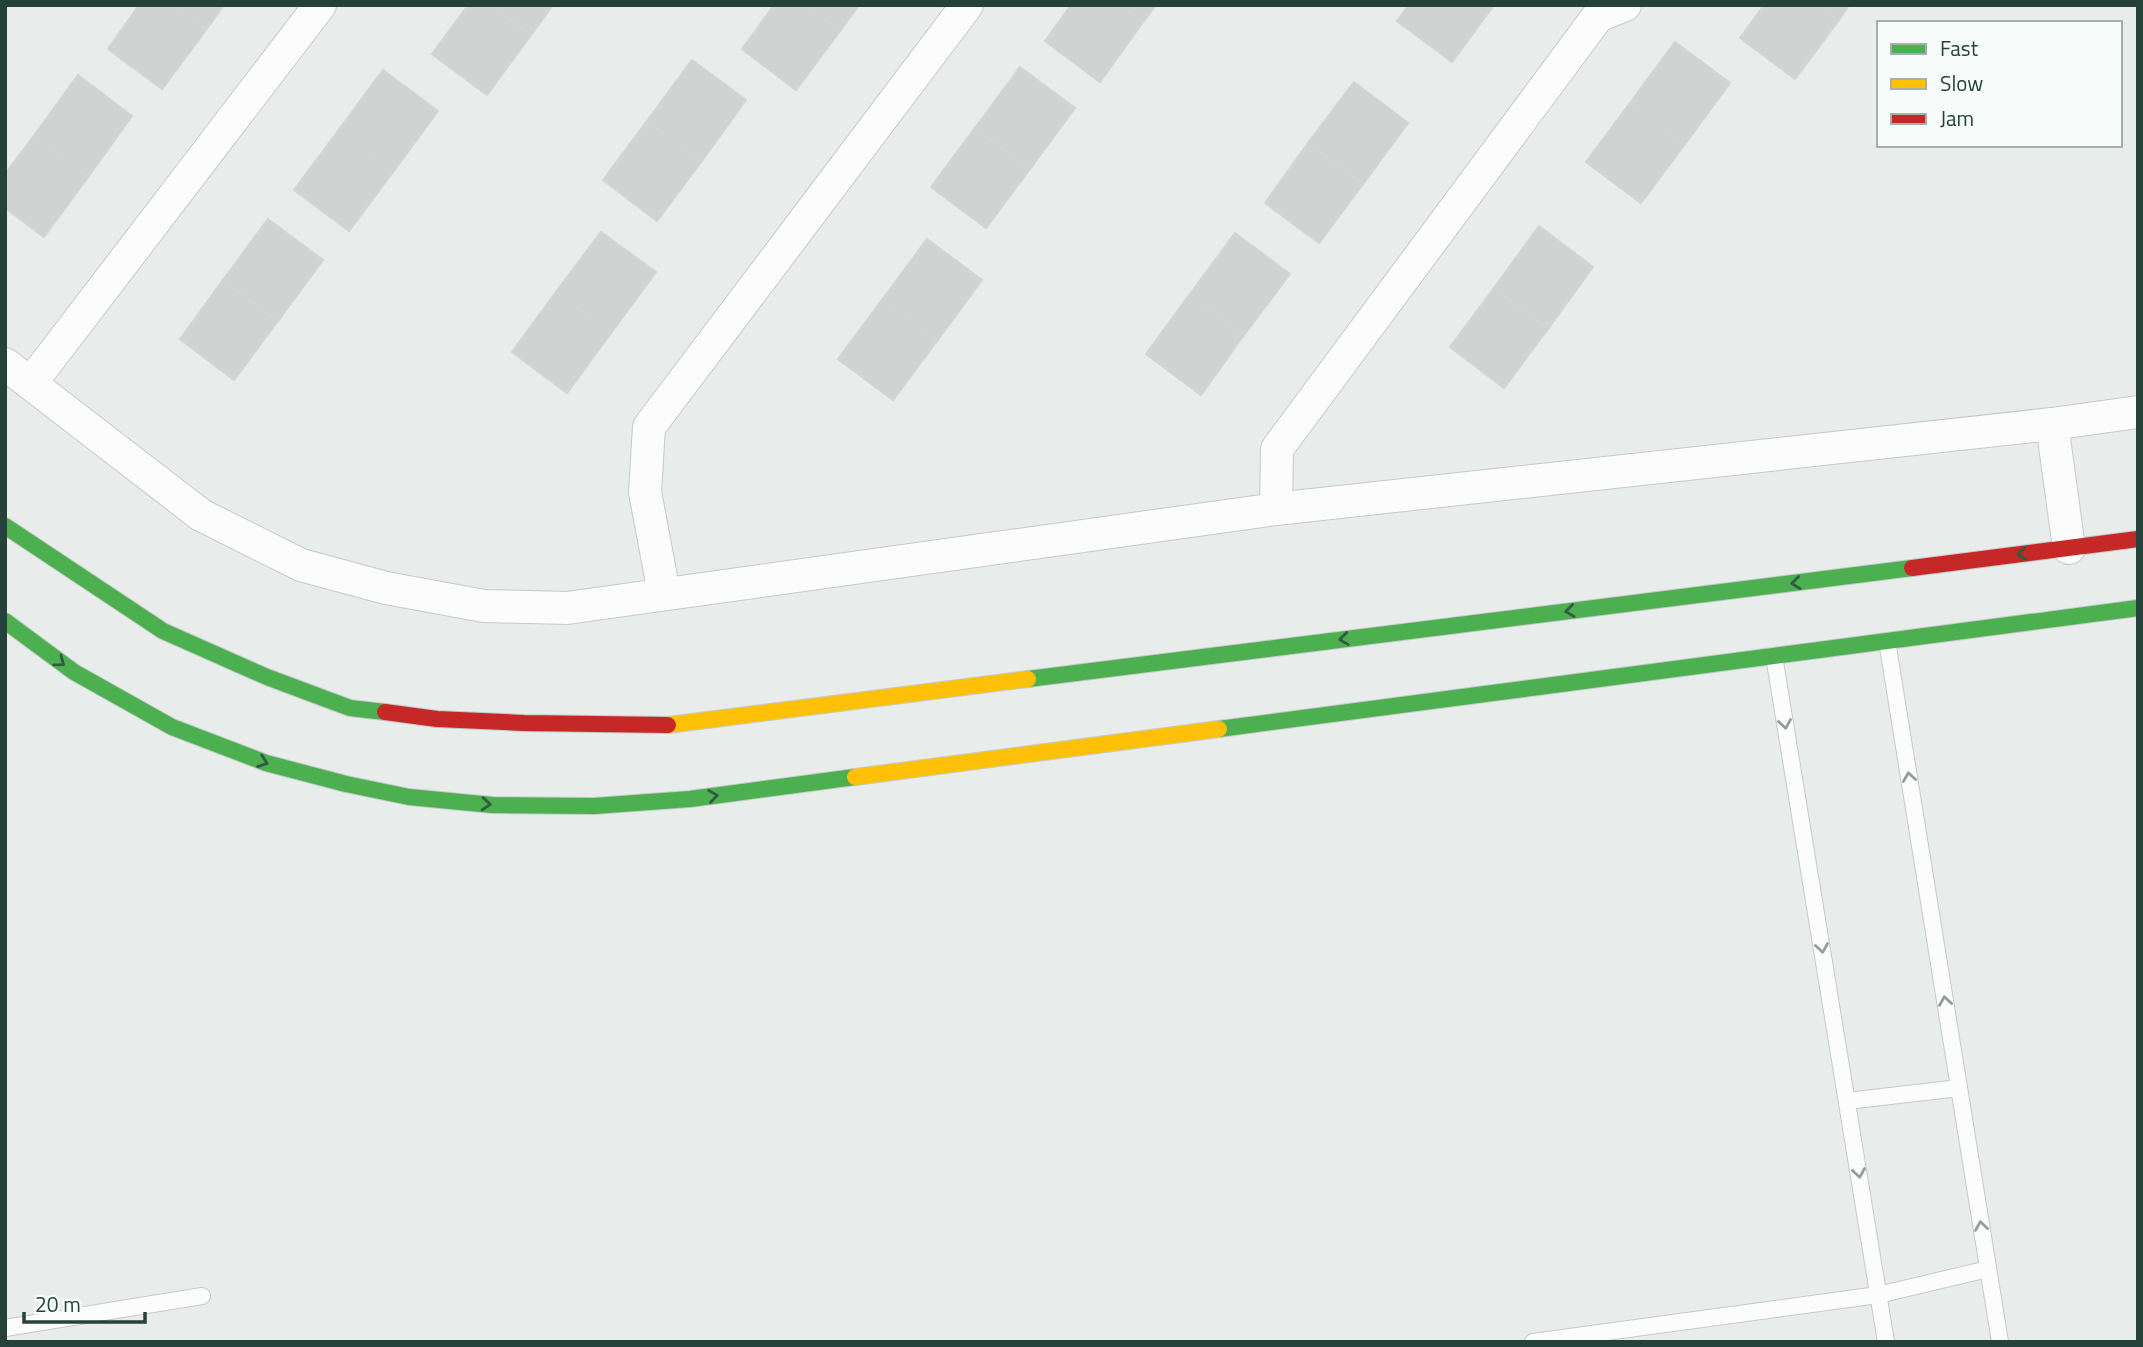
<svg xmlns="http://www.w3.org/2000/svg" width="2143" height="1347" font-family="'Titillium Web',sans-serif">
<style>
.building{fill:#cfd4d2;stroke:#d1d6d4;stroke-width:2}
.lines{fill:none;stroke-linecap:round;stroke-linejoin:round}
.lane-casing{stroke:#c5cac8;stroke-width:18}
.street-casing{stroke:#c5cac8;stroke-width:34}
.fast-casing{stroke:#c3cbc8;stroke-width:18}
.slow-casing{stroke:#c3cbc8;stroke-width:18}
.jam-casing{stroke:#c3cbc8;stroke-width:18}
.lane{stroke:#fcfcfc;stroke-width:16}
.street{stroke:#fcfcfc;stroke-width:32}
.fast{stroke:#4caf50;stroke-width:16}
.slow{stroke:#ffc107;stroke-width:16}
.jam{stroke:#c62828;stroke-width:16}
.oneway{stroke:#2e5d40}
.oneway2{stroke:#909f9b}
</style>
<rect width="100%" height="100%" fill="#e8edeb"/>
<g class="building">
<path d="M139,5h33l34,25 -44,59 -54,-40z"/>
<path d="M172,5h52l-18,25z"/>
<path d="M468,5h22l41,30 -44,60 -55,-41z"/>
<path d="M490,5h63l-22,30z"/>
<path d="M774,5h32l34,26 -44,59 -54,-41z"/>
<path d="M806,5h53l-19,26z"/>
<path d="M1071,5h49l23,17 -43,60 -55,-41z"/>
<path d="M1120,5h36l-13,17z"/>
<path d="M1409,5h85l-42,57 -55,-41z"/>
<path d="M1764,5h56l19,15 -44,59 -55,-41z"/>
<path d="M1820,5h29l-10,15z"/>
<path d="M1675,42l55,41 -45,61 -55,-41z"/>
<path d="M692,60l54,40 -45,62 -54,-41z"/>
<path d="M1020,67l55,41 -45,61 -55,-41z"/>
<path d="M383,70l55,41 -45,61 -55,-41z"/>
<path d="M78,75l54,41 -44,61 -55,-40z"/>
<path d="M1354,82l54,41 -45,61 -55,-41z"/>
<path d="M1630,103l55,41 -44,59 -55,-41z"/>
<path d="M647,121l54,41 -44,59 -54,-41z"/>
<path d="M975,128l55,41 -44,59 -55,-41z"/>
<path d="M338,131l55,41 -44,59 -55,-41z"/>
<path d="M33,137l55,40 -44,60 -39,-29v-34z"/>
<path d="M1308,143l55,41 -44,59 -54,-40z"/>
<path d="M268,219l55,41 -45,61 -55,-41z"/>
<path d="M1539,226l54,41 -45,62 -54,-41z"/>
<path d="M601,232l55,40 -45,61 -55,-41z"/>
<path d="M1235,233l55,41 -46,61 -54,-41z"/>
<path d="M927,239l55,41 -45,61 -55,-41z"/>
<path d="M223,280l55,41 -44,59 -54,-41z"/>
<path d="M1494,288l54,41 -44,59 -54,-41z"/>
<path d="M556,292l55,41 -44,60 -55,-41z"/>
<path d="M1190,294l54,41 -43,60 -55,-41z"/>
<path d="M882,300l55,41 -44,59 -55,-41z"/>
</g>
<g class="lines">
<g class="lane-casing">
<g id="lane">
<path d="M1887,641l113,701"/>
<path d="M1774,656l112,686"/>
<path d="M1847,1101l112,-13"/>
<path d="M5,1328l197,-32"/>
<path d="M1533,1342l345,-47 110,-26"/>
</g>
</g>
<g class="street-casing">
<g id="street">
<path d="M5,364l196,151 100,50 85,23 98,18 83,2 709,-99 776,-85 86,-12"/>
<path d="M31,383l289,-378"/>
<path d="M2052,424l17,124"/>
<path d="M1276,509l1,-60 321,-433 27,-11"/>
<path d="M664,593l-19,-101 4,-65 318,-422"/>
</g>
</g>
<g class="fast-casing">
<g id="fast">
<path d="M5,526l158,105 104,46 83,31 35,4"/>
<path d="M5,621l69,51 98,55 94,36 80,21 63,13 83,8 102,1 96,-7 165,-22"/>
<path d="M1028,679l884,-111"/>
<path d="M1219,729l919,-121"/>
</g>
</g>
<g class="slow-casing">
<g id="slow">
<path d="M668,725l360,-46"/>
<path d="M855,777l364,-48"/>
</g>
</g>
<g class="jam-casing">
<g id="jam">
<path d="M1912,568l226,-29"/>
<path d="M385,712l52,7 87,4 144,2"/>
</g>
</g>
<use href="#lane" class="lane"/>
<use href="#street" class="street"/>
<use href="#fast" class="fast"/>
<use href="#slow" class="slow"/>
<use href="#jam" class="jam"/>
</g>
<defs><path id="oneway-chevron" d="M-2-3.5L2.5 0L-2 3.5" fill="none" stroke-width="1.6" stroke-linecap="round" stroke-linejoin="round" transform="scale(1.75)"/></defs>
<g class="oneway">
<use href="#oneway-chevron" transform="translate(2022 554) rotate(173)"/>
<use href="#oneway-chevron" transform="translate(1796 583) rotate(173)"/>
<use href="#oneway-chevron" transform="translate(1570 611) rotate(173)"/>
<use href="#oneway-chevron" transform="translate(1344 639) rotate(173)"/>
<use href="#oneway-chevron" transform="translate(60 662) rotate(37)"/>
<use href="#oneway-chevron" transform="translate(263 762) rotate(19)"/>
<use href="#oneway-chevron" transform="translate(713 796) rotate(-8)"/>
<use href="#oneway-chevron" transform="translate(486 804) rotate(4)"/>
</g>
<g class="oneway2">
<use href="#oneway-chevron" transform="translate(1785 724) rotate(81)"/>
<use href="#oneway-chevron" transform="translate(1909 777) rotate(-99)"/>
<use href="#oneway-chevron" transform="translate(1822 948) rotate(81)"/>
<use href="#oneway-chevron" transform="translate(1945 1001) rotate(-99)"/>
<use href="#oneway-chevron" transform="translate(1859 1173) rotate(81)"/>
<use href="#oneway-chevron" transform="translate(1981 1226) rotate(-99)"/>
</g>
<rect width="2143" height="1347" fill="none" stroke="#24423a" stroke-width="14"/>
<rect x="1877" y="21" width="245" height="126" fill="#f7fbf9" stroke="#a3b1ad" stroke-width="2"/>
<rect x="1891" y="44" width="35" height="10" fill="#4caf50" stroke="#a3b1ad" stroke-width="2"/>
<text x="1940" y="56" font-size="21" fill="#24423a">Fast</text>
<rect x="1891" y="79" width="35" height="10" fill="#ffc107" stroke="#a3b1ad" stroke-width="2"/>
<text x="1940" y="91" font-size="21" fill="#24423a">Slow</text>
<rect x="1891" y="114" width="35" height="10" fill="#c62828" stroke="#a3b1ad" stroke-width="2"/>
<text x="1940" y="126" font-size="21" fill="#24423a">Jam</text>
<path d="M24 1312v10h121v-10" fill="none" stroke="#24423a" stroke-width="3.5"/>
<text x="35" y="1312" font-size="21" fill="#24423a" stroke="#f7fbf9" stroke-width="5" paint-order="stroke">20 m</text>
</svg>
